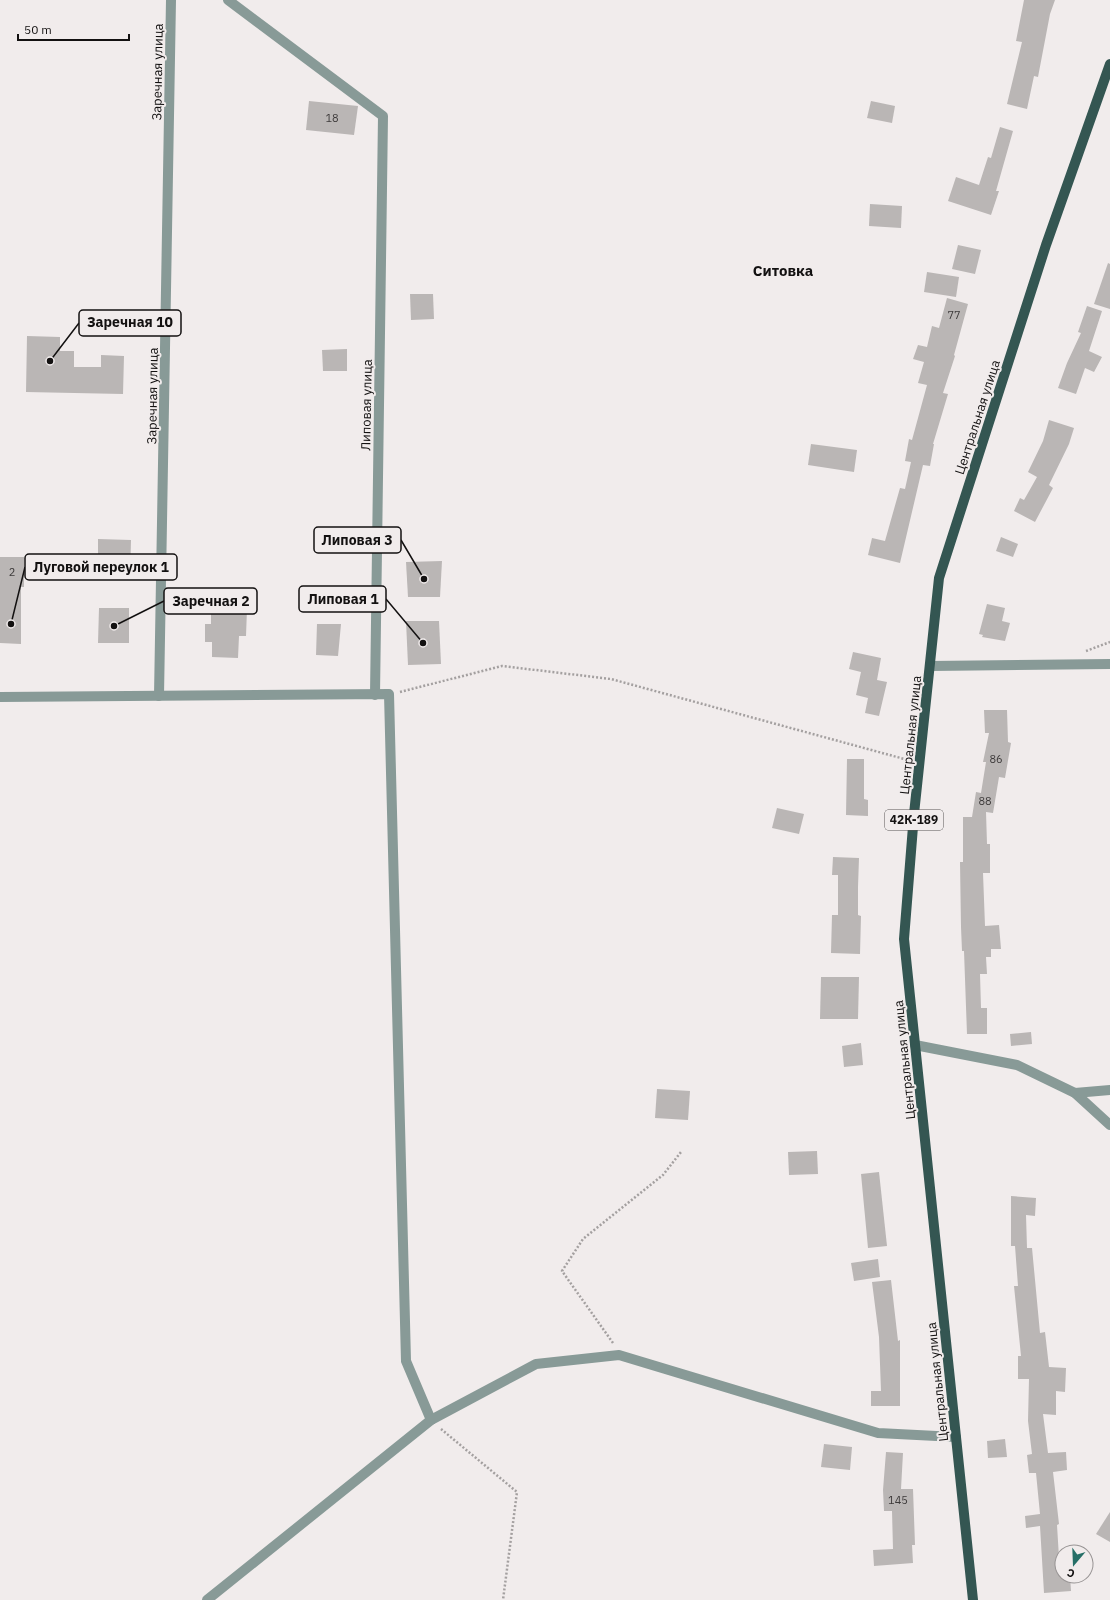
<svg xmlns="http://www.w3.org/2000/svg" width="1110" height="1600" font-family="'IBM Plex Sans',sans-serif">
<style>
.building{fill:#bab6b5}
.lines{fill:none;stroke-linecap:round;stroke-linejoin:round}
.path{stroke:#a4a0a0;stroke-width:2.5;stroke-dasharray:2 2;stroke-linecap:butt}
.street{stroke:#889a97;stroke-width:10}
.primary{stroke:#345652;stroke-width:10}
.labels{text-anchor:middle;stroke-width:4;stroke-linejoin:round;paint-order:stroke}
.number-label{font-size:11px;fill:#3d3a3a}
.shield{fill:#f1ecec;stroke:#565353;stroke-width:1}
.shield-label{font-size:12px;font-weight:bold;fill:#131111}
.street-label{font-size:13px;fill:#131111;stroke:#f1ecec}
.quarter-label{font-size:15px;font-weight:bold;fill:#131111;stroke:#f1ecec}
.leader{fill:none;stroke:#131111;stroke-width:1.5}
.callout-dot{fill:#131111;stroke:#f1ecec;stroke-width:1.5}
.callout{fill:#f1ecec;stroke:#131111;stroke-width:1.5}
.callout-label{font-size:14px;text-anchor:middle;font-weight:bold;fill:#131111}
</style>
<rect width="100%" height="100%" fill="#f1ecec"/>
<g class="building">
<path d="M1024,0h31l-5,14 -12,63 -4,-1 -7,33 -20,-5 15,-62 -6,-1z"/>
<path d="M309,101l49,5 -4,29 -48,-5z"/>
<path d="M871,101l24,5 -3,17 -25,-5z"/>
<path d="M1000,127l13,4 -17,60h3l-8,24 -43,-14 8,-24 23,8 9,-28 3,1z"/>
<path d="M870,204l32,2 -1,22 -32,-2z"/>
<path d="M958,245l23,5 -6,24 -23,-5z"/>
<path d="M1108,263l2,1v45l-16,-5z"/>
<path d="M927,272l32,5 -3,20 -32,-5z"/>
<path d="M410,294h23l1,25 -23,1z"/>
<path d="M947,298l21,6 -14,51 1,1 -12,37 5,1 -15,50h1l-4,22 -7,-1 -23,98 -32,-8 4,-17 13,3 15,-53 5,1 6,-27 -6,-1 4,-22 3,1 15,-55 -9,-2 6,-21 -11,-3 5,-14 9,2 5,-21 7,2z"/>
<path d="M1087,306l15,5 -13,40 13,6 -8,15 -9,-4 -9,26 -18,-6 9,-25 14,-30 -3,-1z"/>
<path d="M27,336l33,1v14h14v16h27v-12l23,1 -1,38 -97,-2z"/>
<path d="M347,349v22h-24l-1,-21z"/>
<path d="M1049,420l25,8 -5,16 -20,41 4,3 -18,34 -21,-11 6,-13 4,2 13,-23 -9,-5 15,-31z"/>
<path d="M811,444l46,6 -3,22 -46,-7z"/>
<path d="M1001,537l17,7 -5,13 -17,-6z"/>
<path d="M98,539l33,1 -1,38 -32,-1z"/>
<path d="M0,557h24v30h-3v57l-21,-1z"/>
<path d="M442,561l-2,36h-32l-2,-35z"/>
<path d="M987,604l18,4 -3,13 8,2 -5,18 -23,-4 1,-2 -4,-1z"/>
<path d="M99,608h30v35h-31z"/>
<path d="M211,608l36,1 -1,27h-7l-1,22 -26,-1v-15h-7v-18h6z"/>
<path d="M406,621h33l2,43 -33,1z"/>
<path d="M317,624h24l-3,32 -22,-1z"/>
<path d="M853,652l28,6 -4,22 10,2 -8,34 -14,-3 3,-15 -12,-3 5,-23 -12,-3z"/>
<path d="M984,710h23l1,32 3,1 -6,35 -6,-1 -6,36 -7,-1 1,32h3v29h-7l2,53 14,-1 2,24h-10v8h-5l1,17h-7l1,34h6v26h-20l-3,-83h-2l-1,-24 -1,-65h3v-45h9l4,-25 5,1 5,-31h-3l6,-29h-4z"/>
<path d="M847,759h17v40l4,1v16l-22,-1z"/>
<path d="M777,808l27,6 -5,20 -27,-6z"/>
<path d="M833,857l26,1 -1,29v28l3,1 -1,38 -29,-1 1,-38h6v-40h-6z"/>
<path d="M821,977h38l-1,42h-38z"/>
<path d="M1031,1032l1,12 -21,2 -1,-12z"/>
<path d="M861,1043l2,22 -19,2 -2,-21z"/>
<path d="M657,1089l33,2 -2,29 -33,-2z"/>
<path d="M817,1151l1,23 -29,1 -1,-23z"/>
<path d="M879,1172l8,74 -19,2 -7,-74z"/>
<path d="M1011,1196l25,2 -1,18 -9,-1 1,33h5l8,85 5,-1 4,35 17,1 -1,24 -9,-1v24l-13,-1 5,39 18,-1 1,18 -14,2 6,52 -2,1 3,49 2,2h8l1,15 -27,2 -4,-67 -14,2 -1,-12 15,-2 -4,-41h-7l-2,-18 5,-1 -4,-33 1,-42h-11v-23h3l-7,-70h4l-3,-40h-4z"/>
<path d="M878,1259l2,18 -26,4 -3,-18z"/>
<path d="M891,1280l7,61 2,-1v66h-29v-15h10l-2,-54 -7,-55z"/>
<path d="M1005,1439l2,18 -19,1 -1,-17z"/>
<path d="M824,1444l28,3 -2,23 -29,-3z"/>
<path d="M886,1452l17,1 -2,36h12l2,56h-3l1,18 -39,3 -1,-16 20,-1 -1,-38h-8l-1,-21z"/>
<path d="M1110,1512v30l-14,-8z"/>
</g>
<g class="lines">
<g class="path">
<path d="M1086,651l24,-9"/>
<path d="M400,692l102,-26 109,13 297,81"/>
<path d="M613,1343l-51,-72 21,-32 80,-64 18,-23"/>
<path d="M441,1429l76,63 -14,108"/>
</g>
<g class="street">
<path d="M228,0l155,116 -8,579"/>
<path d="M931,666l179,-2"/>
<path d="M159,696l12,-696"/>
<path d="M0,697l389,-3 17,667 25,59"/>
<path d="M915,1045l102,20 58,28 35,32"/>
<path d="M1075,1093l35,-3"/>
<path d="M207,1600l224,-180 105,-56 83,-9 259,78 78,4"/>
</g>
<path class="primary" d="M973,1600l-69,-661 10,-125 25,-236 107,-333 64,-181"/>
</g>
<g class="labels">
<g class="number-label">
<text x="332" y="122">18</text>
<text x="954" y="319">77</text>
<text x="12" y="576">2</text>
<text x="996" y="763">86</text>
<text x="985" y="805">88</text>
<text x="898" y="1504">145</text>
</g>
<rect class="shield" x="885" y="810" width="58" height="20" rx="3"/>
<g class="shield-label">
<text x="914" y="824">42К-189</text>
</g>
<g class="street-label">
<text transform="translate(157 72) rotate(-89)" y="5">Заречная улица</text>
<text transform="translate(152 396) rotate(-89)" y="5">Заречная улица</text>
<text transform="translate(366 405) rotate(-89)" y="5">Липовая улица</text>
<text transform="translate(977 417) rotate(-72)" y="5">Центральная улица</text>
<text transform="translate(910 735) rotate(-84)" y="5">Центральная улица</text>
<text transform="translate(904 1060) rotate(-96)" y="5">Центральная улица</text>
<text transform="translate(937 1382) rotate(-96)" y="5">Центральная улица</text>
</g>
<g class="quarter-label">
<text x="783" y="276">Ситовка</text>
</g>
</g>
<path class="leader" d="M50 361L79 323M424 579L401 540M11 624L25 567M423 643L386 599M114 626L164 601"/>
<g class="callout-dot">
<circle cx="50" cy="361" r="4"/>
<circle cx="424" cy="579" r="4"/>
<circle cx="11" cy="624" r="4"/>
<circle cx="423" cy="643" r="4"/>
<circle cx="114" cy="626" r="4"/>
</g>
<g class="callout">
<rect x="79" y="310" width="102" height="26" rx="4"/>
<rect x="314" y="527" width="87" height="26" rx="4"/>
<rect x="25" y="554" width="152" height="26" rx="4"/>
<rect x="299" y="586" width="87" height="26" rx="4"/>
<rect x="164" y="588" width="93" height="26" rx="4"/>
</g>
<g class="callout-label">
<text x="130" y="327">Заречная 10</text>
<text x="357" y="545">Липовая 3</text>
<text x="101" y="572">Луговой переулок 1</text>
<text x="343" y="604">Липовая 1</text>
<text x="211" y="606">Заречная 2</text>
</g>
<g transform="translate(1074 1564) rotate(199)"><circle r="19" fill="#f1ecec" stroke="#989494"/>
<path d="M0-3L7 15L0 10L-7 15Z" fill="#266f67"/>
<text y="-6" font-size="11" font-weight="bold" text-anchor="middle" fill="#131111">С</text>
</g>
<path d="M18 34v6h111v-6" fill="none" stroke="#131111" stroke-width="2"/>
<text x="24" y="34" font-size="12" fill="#131111" stroke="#f1ecec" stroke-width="3" paint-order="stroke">50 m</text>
</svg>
